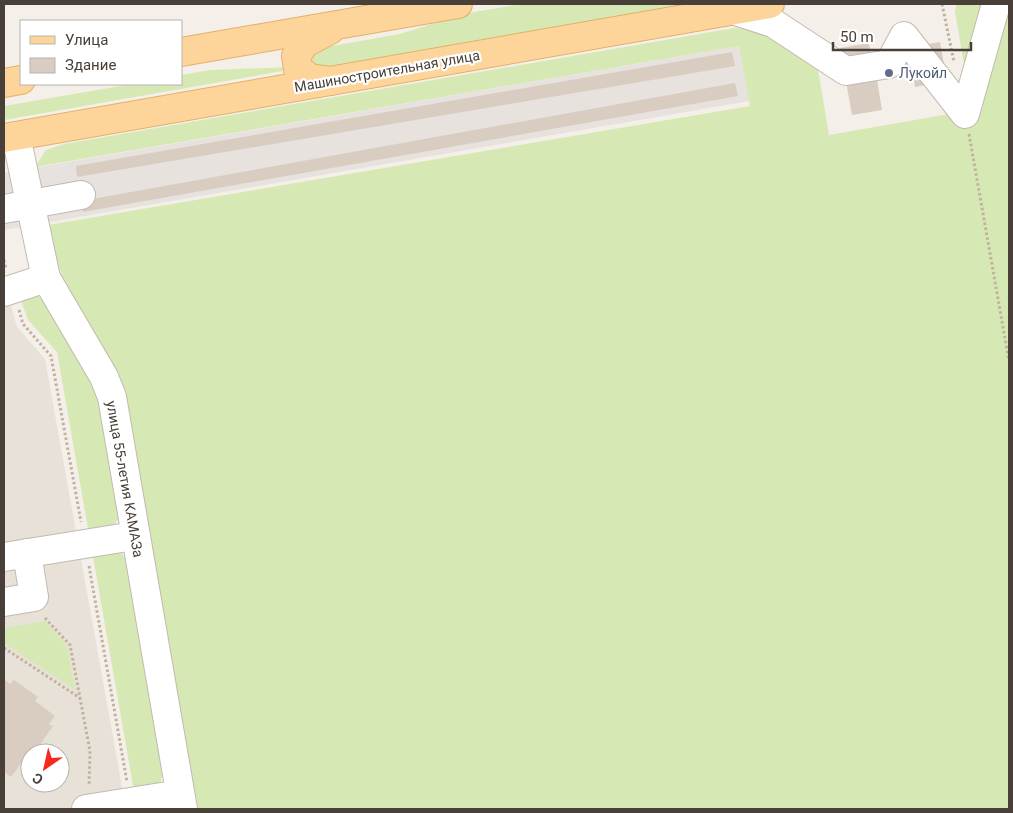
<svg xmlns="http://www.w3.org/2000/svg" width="1013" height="813" font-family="Roboto,sans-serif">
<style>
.residential{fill:#e8e1d7;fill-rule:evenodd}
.industrial{fill:#e7e2de}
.grass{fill:#d6e8b3}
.building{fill:#d9cdc2}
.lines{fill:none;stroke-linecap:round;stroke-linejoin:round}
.minor-casing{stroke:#c3b9af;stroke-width:30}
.major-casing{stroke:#e3b069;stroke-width:30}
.path{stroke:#c2b19d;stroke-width:3;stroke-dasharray:2.5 2.5;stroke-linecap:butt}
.minor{stroke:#fff;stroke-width:28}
.major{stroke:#fdd59a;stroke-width:28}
.service-dot{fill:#5c6f8a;stroke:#fff;stroke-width:2}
.labels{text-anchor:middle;stroke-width:4.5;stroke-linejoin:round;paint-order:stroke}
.street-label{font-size:14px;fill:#484038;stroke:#fff}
.service-label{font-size:14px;fill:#4e5e75;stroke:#fff;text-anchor:start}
</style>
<rect width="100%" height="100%" fill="#f4f0e9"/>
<path class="residential" d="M4,283l13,44 28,32 81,450h-122zM30,753h30v30h-30z"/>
<path class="industrial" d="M739,46l11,55 -746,129v-57z"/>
<g class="grass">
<path d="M521,4h197l-406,70 -3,-24 91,-16 63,-20z"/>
<path d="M958,4h51v805h-815l-79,-435 -51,-93 -13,-37 -3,-19 702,-119 -11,-60 -704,121 11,-17 18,-6 670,-116 28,2 18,15 38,25 11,65 143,-25 -17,-98 1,-6z"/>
<path d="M293,67l1,2 -290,51v-14l128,-22h49v-9l30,-5z"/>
<path d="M35,294l12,8 51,85 22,126c-3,16 -17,17 -31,21l-32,-182 -29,-32 -8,-22z"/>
<path d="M117,549l9,9 38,211 -4,15 -26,7 -42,-240z"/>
<path d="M45,621l22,25 8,44 -71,-47v-15z"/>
</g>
<g class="building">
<path d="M940,42l7,39 -32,6 -2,-14 -36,7 5,30 -30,5 -12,-67 29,-5 2,11z"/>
<path d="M732,52l3,14 -658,111 -1,-11z"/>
<path d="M735,83l3,13 -655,116 -2,-11z"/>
<path d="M4,679l6,5 4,-4 24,17 -3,4 20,15 -6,8 4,2 -19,27h-4v5l-5,7 -3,-3 -11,15 -7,-5z"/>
</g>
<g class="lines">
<g class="minor-casing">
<g id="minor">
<path d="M732,10l41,13 73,48 43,-7 15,-28 61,78 31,-110"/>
<path d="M16,136l30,142 58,99 8,20 71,412"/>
<path d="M4,209l77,-14"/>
<path d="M4,292l42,-14"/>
<path d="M4,557l130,-21"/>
<path d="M4,602l30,-5 -7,-44"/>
<path d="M86,809l94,-15"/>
</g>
</g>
<g class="major-casing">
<g id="major">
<path d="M330,30l-25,13 -9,13 2,13 12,9 21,3"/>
<path d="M181,52l277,-48"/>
<path d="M4,83l17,-3"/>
<path d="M4,138l766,-134"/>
</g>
</g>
<g class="path">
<path d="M942,4l12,58"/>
<path d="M969,134l40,227"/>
<path d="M4,260l2,9"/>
<path d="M19,310l4,14 28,32 30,166"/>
<path d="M89,566l38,216"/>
<path d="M45,618l25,27 20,106 -1,35"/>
<path d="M4,648l76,50"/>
</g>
<use href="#minor" class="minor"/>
<use href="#major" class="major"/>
</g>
<circle class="service-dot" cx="889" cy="73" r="5"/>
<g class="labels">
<g class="street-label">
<text transform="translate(387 71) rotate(-10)" y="5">Машиностроительная улица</text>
<text transform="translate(125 479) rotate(80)" y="5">улица 55-летия КАМАЗа</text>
</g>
<g class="service-label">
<text x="899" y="78">Лукойл</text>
</g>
</g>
<rect width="1013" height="813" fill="none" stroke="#484038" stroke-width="10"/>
<rect x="20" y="20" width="162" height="65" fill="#ffffff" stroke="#b6b3af"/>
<rect x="30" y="36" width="25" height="8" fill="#fdd59a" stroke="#b6b3af"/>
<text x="65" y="45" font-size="15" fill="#484038">Улица</text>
<rect x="30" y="58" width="25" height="15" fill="#d9cdc2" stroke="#b6b3af"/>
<text x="65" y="70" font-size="15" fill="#484038">Здание</text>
<g transform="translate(45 768) rotate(214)"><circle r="24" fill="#ffffff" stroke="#b6b3af"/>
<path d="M0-4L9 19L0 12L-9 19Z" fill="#f7261e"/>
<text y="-8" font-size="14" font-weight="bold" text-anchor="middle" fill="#484038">С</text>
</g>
<path d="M833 42v8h138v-8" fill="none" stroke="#484038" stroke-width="2.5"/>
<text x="840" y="42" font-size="15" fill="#484038" stroke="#ffffff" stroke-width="4" paint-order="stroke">50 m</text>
</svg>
